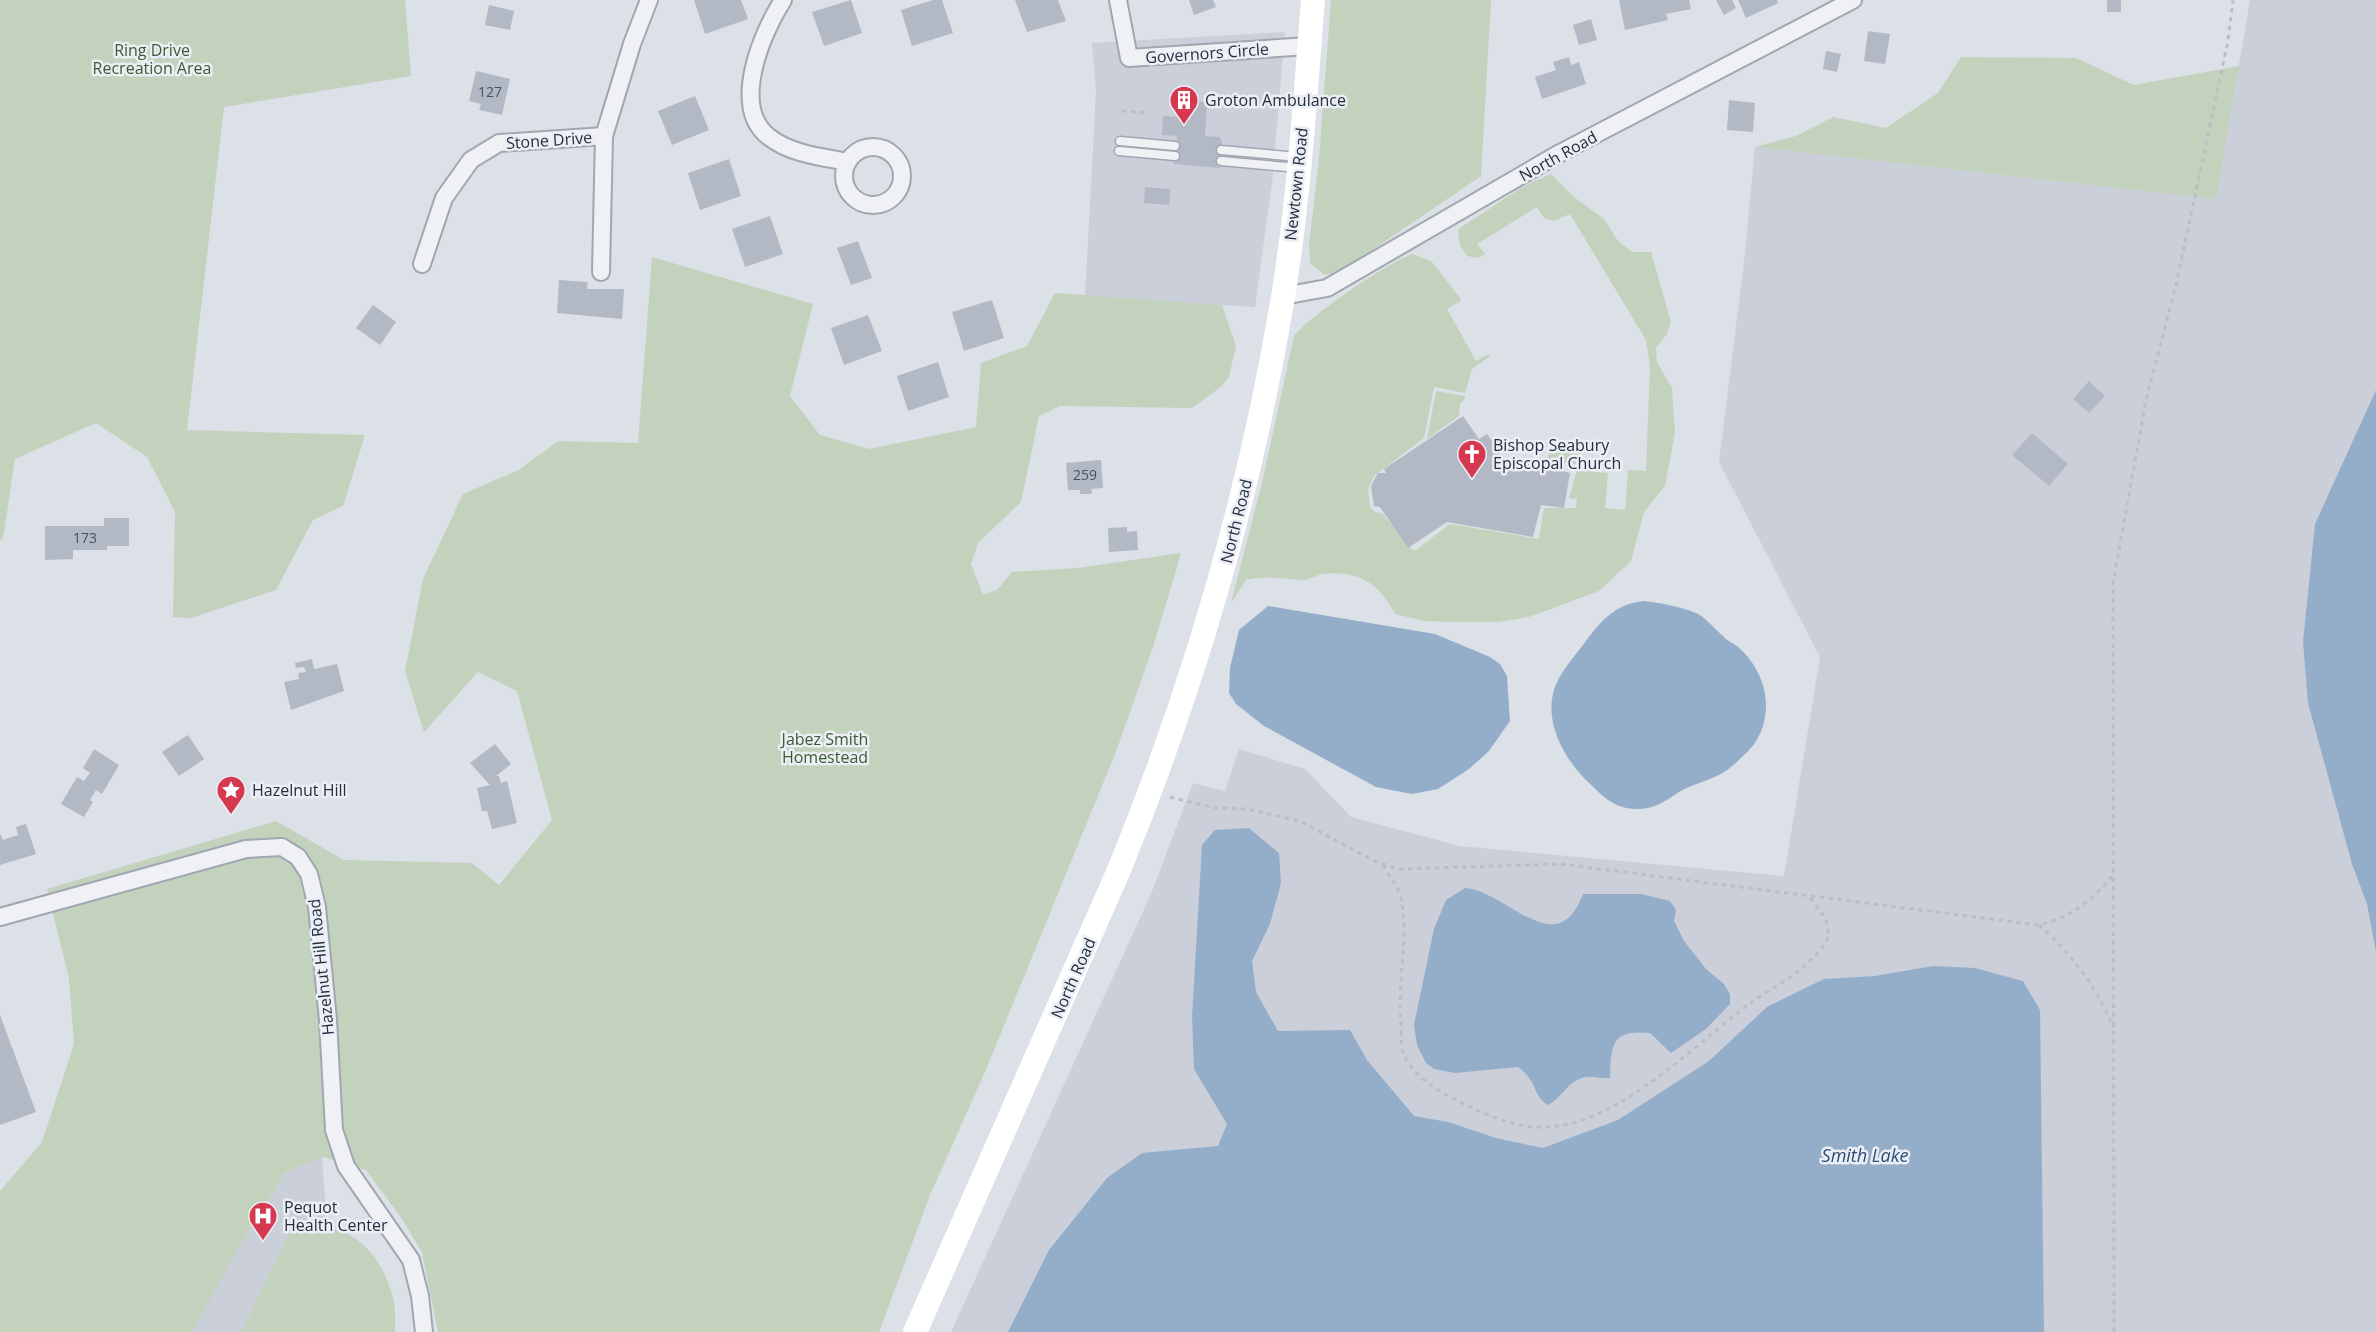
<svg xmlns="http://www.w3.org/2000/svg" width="2376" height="1332" font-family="'Open Sans',sans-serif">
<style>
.built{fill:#cacfd9}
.green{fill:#c2d2bd}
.water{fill:#94aeca}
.building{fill:#b3b9c4}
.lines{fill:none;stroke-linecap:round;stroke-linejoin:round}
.service-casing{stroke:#a1a7b1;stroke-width:11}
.minor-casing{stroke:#a1a7b1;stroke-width:20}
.path{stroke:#babec5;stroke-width:3;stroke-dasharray:4.5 4.5;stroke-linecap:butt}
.service{stroke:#eff1f5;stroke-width:8}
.minor{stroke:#eff1f5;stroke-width:16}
.secondary{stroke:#fff;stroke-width:24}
.labels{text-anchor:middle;stroke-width:5;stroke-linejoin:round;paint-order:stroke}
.number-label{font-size:14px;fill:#485160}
.park-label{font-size:16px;fill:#395b31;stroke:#ebeff5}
.street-label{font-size:16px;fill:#252e3e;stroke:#ebeff5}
.poi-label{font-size:16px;fill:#252e3e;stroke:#ebeff5;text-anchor:start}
.water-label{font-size:18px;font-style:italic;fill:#2d4d74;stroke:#ebeff5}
</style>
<rect width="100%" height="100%" fill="#dce0e7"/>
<g class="built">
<path d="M2250,0h126v1332h-1425l200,-438 42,-111 32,8 14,-42 66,20 46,48 109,29 324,30 36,-219 -101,-195 25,-200 11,-115 461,52z"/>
<path d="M1285,32l-13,151 -17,124 -170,-11 11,-205 -4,-48z"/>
<path d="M322,1157l5,68h-18l-21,10 -47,97h-49l26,-51 68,-109z"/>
</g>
<g class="green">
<path d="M0,0h405l6,76 -187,31 -37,323 178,5 -22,71 -30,14 -37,70 -85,28 -18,-1 2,-105 -28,-55 -51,-34 -81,36 -12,80 -3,1z"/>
<path d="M1331,0h160l-10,176 -141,96 -15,3 -15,-12 -1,-18 10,-86z"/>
<path d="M1961,57l115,1 58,27 105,-19 -23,133 -461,-52 41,-11 37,-19 53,11 52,-35z"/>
<path d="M1551,174l23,23 30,22 14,22 14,11h19l20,70 -4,12 -11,14 1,14 15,26 3,44 -10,54 -21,26 -13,49 -32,30 -70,26 -32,5h-46l-26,-1 -30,-7c-16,-30 -36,-44 -71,-40 -8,1 -15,6 -22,6 -19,-1 -36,-5 -56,0l-15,23 31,-120 32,-147c17,-21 94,-74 119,-82l19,8 28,36 1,3 -14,8 29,52 13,-7 1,2 -18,13 -7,24 -31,-6 -10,51 -50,38 -6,14 2,17 5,5 8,2 29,36h4l34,-26 89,15 5,-31h32l1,-9 -8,-1 8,-28 31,3 -3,35 20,2 3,-40 18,1 4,-105 -4,-26 -76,-126 -17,7 -9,-3 -7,-11 -60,37 8,10 -7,4 -11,-2 -7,-10 -2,-16 2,-2 64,-42z"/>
<path d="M652,257l161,47 -23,92 30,39 49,14 107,-22 5,-64 46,-17 28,-53 167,12 14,41 -7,31 -7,9 -30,22 -132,-2 -21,10 -18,86 -43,41 -7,21 12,31 14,-5 15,-18 66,-4 103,-15 -27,91 -37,105 -132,323 -55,123 -51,137h-441l-16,-80 -22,-36 -34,-46 -43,-13 -37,15 -48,77 -46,83h-192v-141l42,-49 32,-98 -5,-65 -22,-90 229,-68 68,39 128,3 27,22 53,-65 -35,-129 -39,-19 -54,60 -19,-61 18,-92 40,-85 56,-24 39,-29 80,2z"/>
<path d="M1436,391l29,5v3l-5,4 -1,13 -32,23z"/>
<path d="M1549,448l30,5 1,12 -32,-5z"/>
<path d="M309,1225c44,0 71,28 83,69 4,11 3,26 3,38h-154l47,-97z"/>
</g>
<g class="water">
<path d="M2376,390v562l-9,-48 -15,-40 -44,-161 -5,-61 12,-118z"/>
<path d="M1643,601c17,2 36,5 53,12 9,4 19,16 27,23 4,5 10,7 15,11 34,29 39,81 4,110 -7,7 -16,15 -25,19 -12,6 -27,9 -38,16 -15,10 -26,18 -45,17 -22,-2 -30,-12 -45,-26 -27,-26 -50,-68 -30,-105 7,-12 16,-23 24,-33 17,-23 30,-40 60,-44z"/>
<path d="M1268,606l167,28 55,23 10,7 7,12 3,45 -21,30 -20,18 -31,20 -26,5 -36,-7 -112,-61 -28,-22 -7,-11 1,-25 9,-38z"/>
<path d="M1249,828l30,25 2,30 -11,41 -18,37 4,31 22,39 72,-1 17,30 47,56 34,6 48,16 47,10 75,-28 91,-59 58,-54 57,-28 51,-3 58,-10 42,2 48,13 17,29 4,322h-1036l41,-82 58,-72 35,-25 76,-7 9,-22 -33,-55 -2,-53 10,-171 13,-15z"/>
<path d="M1465,888c42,3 92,76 118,6h58l29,7 6,9 -2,11 10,20 22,28 18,15 6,10v10l-24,25 -35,24 -21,-20c-39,-4 -39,12 -40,45 -9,1 -16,-2 -24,-1 -18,3 -23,20 -38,28 -16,-10 -10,-24 -30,-38l-63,6 -21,-4 -8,-6 -9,-18 -3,-20 20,-96 12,-29z"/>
</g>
<g class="building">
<path d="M694,0h47l7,19 -43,15z"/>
<path d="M851,0l11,33 -38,13 -12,-34z"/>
<path d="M933,0h9l11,33 -41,13 -11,-36z"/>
<path d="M1015,0h43l8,21 -39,11z"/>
<path d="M1189,0h24l3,7 -22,8z"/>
<path d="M1619,0h70l2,9 -25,5 2,6 -43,10z"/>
<path d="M1716,0h16l4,8 -12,7z"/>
<path d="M1738,0h39l1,3 -32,15z"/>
<rect x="2107" y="0" width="14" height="12"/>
<path d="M489,5l25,6 -4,19 -25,-5z"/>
<path d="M1591,19l6,21 -18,5 -6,-20z"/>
<path d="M1868,31l22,3 -5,30 -21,-3z"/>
<path d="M1826,51l15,3 -4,18 -14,-3z"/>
<path d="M1569,57l2,8 8,-3 7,22 -44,15 -7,-22 21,-7 -3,-8z"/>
<path d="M476,71l34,8 -8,36 -23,-5 2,-6 -12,-3z"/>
<path d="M695,96l14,34 -37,15 -14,-34z"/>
<path d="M1180,100l27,2 -2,34 15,1 2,4 -2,27 -46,-4 3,-28 -15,-1 1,-19 15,1z"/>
<path d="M1729,100l26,3 -2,29 -26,-2z"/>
<path d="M729,159l12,37 -41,14 -12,-37z"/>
<path d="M1145,187l25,2 -1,16 -25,-2z"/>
<path d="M770,216l13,38 -38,13 -13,-38z"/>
<path d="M858,241l14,37 -21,7 -14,-37z"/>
<path d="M559,280l29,2 -1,7h37l-2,30 -65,-6z"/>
<path d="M992,300l12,38 -40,13 -12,-39z"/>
<path d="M373,305l23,17 -16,23 -24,-17z"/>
<path d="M868,315l14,36 -38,14 -13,-37z"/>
<path d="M938,362l11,35 -41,14 -11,-35z"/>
<path d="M2089,381l16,15 -16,17 -16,-14z"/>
<path d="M1463,416l16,23 8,-5 14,20 -3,2 72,17 -6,35 -23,-3 -8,32 -86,-15 -39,26 -28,-41 -6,-1 -3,-20 7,-13h8l-2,-4z"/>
<path d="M2032,433l36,31 -19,22 -37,-31z"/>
<path d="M1101,460l2,28 -12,1 1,5h-12v-4h-12l-2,-27z"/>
<path d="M104,518h25v28h-22v4h-34v9l-28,1v-34h59z"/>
<path d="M1127,527v5l10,-1 1,19 -29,2 -1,-24z"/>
<path d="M312,659l2,10 23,-5 7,27 -53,19 -7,-28 15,-3 -1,-6 8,-1 -2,-5 -8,1 -1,-5z"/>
<path d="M188,735l16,24 -25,17 -17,-24z"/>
<path d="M495,744l16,20 -15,12h3l2,7 6,-2 10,42 -25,6 -5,-18h-5l-5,-23 13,-3 -20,-22z"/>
<path d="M94,749l25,16 -17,29 -6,-4 -6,10 3,2 -9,15 -23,-13 16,-27 7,4 6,-8 -7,-5z"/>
<path d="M26,824l10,30 -36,11v-32l3,7 15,-5 -2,-8z"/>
<path d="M0,1015l36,97 -36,13z"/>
</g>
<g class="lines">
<g class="service-casing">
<g id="service">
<path d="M1120,141l55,5"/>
<path d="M1221,150l78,7"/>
<path d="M1119,151l56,5"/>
<path d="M1221,161l77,7"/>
</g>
</g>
<g class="minor-casing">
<g id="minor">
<path d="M783,0c-21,33 -53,107 -14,137 22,17 52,20 79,25"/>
<path d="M1118,0l11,58 180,-12"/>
<circle cx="873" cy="176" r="29"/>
<path d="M422,264l22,-66 27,-38 28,-17 105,-7"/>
<path d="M601,272l3,-136 28,-92 17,-44"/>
<path d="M1283,296l44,-8 233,-135 293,-153"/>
<path d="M0,917l246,-68 36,-2 16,10 11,17 8,33 11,113 6,110 12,36 65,94 9,36 4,36"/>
</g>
</g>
<g class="path">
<path d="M1122,111l27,2"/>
<path d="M1170,797l45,11 31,1 54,12 74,40 25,8 162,-5 477,61c31,-7 55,-24 74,-49"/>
<path d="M1383,865c5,10 15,21 18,32 8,41 -4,84 0,126 1,10 -1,23 3,32 11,24 39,39 62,50 23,11 48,22 74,22 71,2 147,-75 200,-116 35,-28 64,-34 89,-74l-3,-18 -16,-21"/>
<path d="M2039,925c29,25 62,67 74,103"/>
<path d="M2114,1332l-1,-749 33,-183 30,-115 52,-244 5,-41"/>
</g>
<use href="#service" class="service"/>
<use href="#minor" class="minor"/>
<path class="secondary" d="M915,1332l204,-462c76,-185 131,-375 164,-573 16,-98 22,-198 30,-297"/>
</g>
<defs>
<g id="building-pin" transform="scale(1.5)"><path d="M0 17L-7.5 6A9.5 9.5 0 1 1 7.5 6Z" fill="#d6384f" stroke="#ebeff5"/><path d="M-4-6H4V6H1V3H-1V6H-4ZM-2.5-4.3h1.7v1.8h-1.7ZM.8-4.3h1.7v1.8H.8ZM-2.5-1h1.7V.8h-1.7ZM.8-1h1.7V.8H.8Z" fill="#fff"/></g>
<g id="church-pin" transform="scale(1.5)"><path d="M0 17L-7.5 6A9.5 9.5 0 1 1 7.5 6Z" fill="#d6384f" stroke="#ebeff5"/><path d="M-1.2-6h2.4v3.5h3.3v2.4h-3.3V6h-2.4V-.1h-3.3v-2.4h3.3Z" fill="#fff"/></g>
<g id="sight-pin" transform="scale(1.5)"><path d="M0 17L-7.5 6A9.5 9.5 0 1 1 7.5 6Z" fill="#d6384f" stroke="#ebeff5"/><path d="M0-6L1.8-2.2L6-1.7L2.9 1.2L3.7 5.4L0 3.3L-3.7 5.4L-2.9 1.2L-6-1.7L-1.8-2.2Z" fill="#fff"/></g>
<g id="hospital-pin" transform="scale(1.5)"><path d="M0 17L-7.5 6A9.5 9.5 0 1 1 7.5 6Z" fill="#d6384f" stroke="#ebeff5"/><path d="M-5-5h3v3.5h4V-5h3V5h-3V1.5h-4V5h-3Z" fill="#fff"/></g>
</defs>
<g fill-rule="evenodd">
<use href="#building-pin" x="1184" y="100"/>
<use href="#church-pin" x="1472" y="454"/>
<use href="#sight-pin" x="231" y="790"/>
<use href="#hospital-pin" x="263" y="1216"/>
</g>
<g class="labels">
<g class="number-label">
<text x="490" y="97">127</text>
<text x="1085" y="480">259</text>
<text x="85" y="543">173</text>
</g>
<g class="park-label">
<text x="152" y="56">Ring Drive<tspan x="152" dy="18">Recreation Area</tspan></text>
<text x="825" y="745">Jabez Smith<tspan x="825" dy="18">Homestead</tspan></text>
</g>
<g class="street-label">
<text transform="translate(1207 53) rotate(-4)" y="6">Governors Circle</text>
<text transform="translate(549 140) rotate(-4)" y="6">Stone Drive</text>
<text transform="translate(1558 156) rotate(-29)" y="6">North Road</text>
<text transform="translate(1296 184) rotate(-84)" y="6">Newtown Road</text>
<text transform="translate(1236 521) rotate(-76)" y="6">North Road</text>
<text transform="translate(321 967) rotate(-96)" y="6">Hazelnut Hill Road</text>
<text transform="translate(1073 978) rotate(-66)" y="6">North Road</text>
</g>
<g class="poi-label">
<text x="1205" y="106">Groton Ambulance</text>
<text x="1493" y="451">Bishop Seabury<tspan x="1493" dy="18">Episcopal Church</tspan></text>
<text x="252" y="796">Hazelnut Hill</text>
<text x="284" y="1213">Pequot<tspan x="284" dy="18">Health Center</tspan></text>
</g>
<g class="water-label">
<text x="1865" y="1162">Smith Lake</text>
</g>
</g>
</svg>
